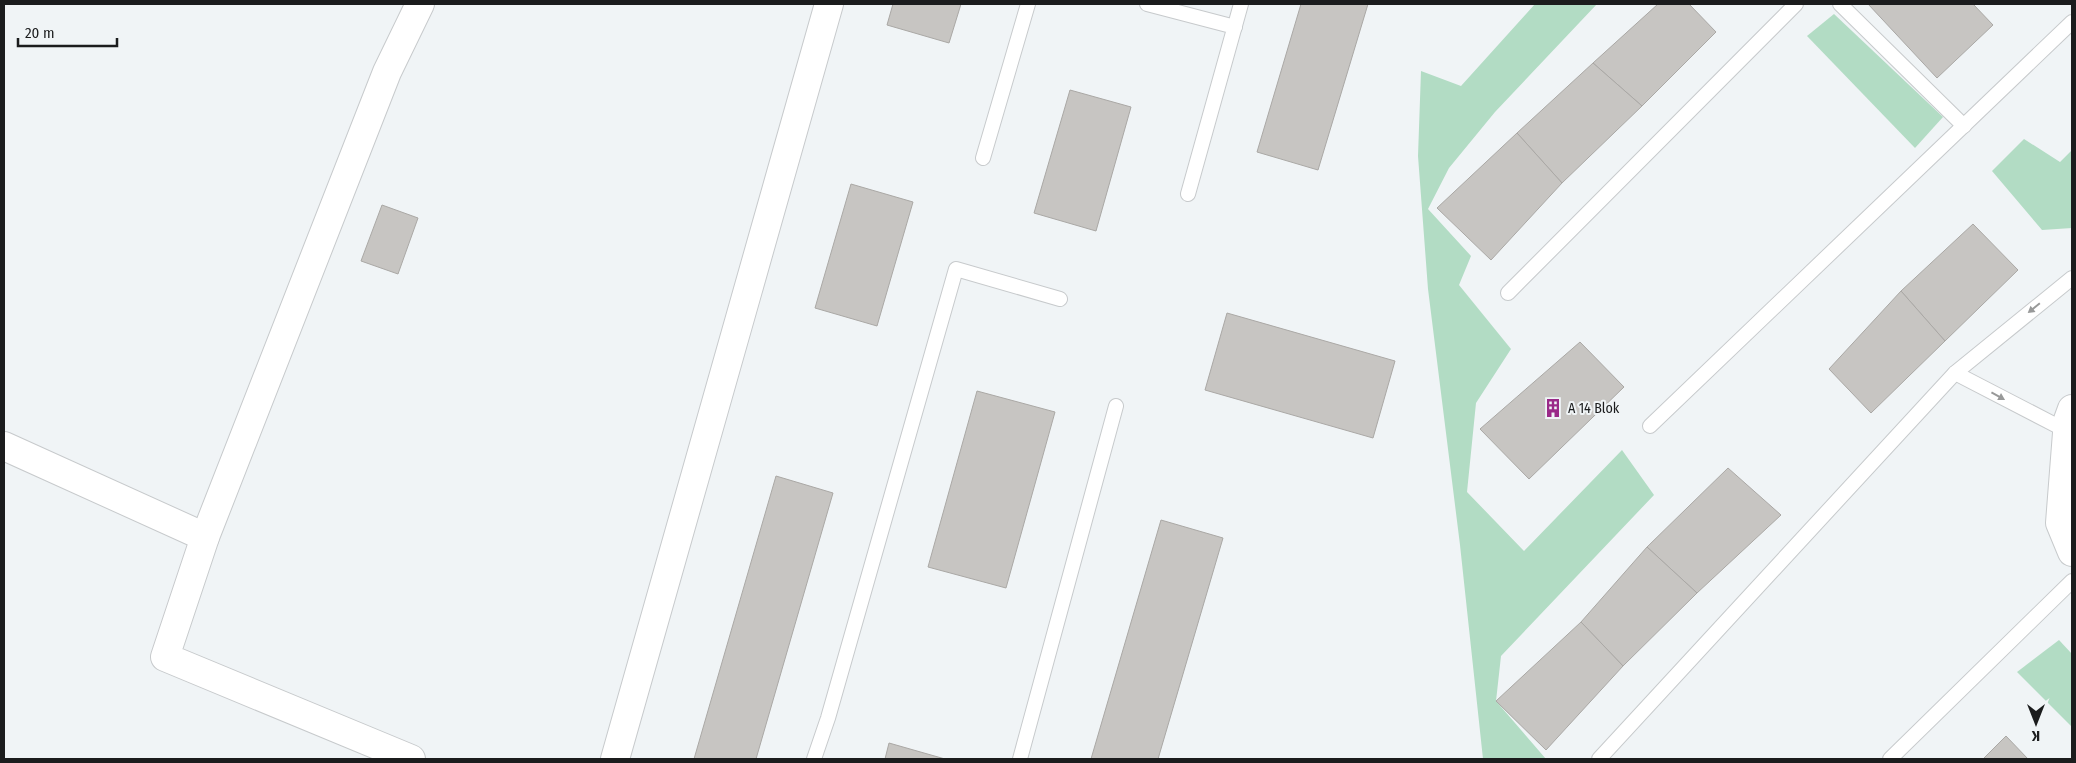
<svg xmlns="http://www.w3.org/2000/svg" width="2076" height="763" font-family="'Fira Sans Condensed',sans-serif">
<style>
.green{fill:#b2dcc4}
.building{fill:#c7c5c2;stroke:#aaa8a5}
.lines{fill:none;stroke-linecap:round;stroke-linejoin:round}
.lane-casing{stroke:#c7cacc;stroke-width:16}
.street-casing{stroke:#c7cacc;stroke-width:30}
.lane{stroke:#fff;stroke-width:14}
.street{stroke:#fff;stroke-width:28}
.oneway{fill:#989999}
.labels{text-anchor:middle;stroke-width:4;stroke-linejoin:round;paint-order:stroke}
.poi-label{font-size:14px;fill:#1b1c1d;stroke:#f0f4f6;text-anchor:start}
</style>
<rect width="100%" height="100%" fill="#f0f4f6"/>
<g class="green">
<path d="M1535,4h62l-102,108 -46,56 -21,41 43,47 -12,29 52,64 -35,54 -9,89 57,59 98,-101 32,45 -153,161 -5,45 50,58h-63l-23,-214 -32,-256 -10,-133 3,-85 40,15z"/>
<path d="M1834,14l109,103 -28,31 -108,-112z"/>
<path d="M2024,139l36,23 12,-12v78l-30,2 -50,-59z"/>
<path d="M2059,640l13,14v73l-55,-55z"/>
</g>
<g class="building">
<path d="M893,4h68l-12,39 -62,-18z"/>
<path d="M1301,4h67l-50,166 -61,-18z"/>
<path d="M1658,4h31l27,28 -74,74 -49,-43z"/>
<path d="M1868,4h105l20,21 -56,53z"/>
<path d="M1593,63l49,43 -80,77 -45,-50z"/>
<path d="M1070,90l61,17 -35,124 -62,-18z"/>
<path d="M1517,133l45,50 -71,77 -54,-52z"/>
<path d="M851,184l62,18 -36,124 -62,-18z"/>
<path d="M382,205l36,13 -20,56 -37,-13z"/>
<path d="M1973,224l45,46 -73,71 -44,-50z"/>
<path d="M1901,291l44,50 -74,72 -42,-44z"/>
<path d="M1227,313l168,48 -22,77 -168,-48z"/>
<path d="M1580,342l44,45 -95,92 -49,-50z"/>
<path d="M977,391l78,21 -49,176 -78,-21z"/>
<path d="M1728,468l53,47 -84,78 -50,-46z"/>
<path d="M776,476l57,17 -77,266h-62z"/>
<path d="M1161,520l62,18 -65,221h-67z"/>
<path d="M1647,547l50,46 -74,73 -42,-44z"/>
<path d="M1581,622l42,44 -77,84 -50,-49z"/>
<path d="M2006,736l22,23h-45z"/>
<path d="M889,743l56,16h-60z"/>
</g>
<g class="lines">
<g class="lane-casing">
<g id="lane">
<path d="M1147,4l88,23"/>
<path d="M1840,4l124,122"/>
<path d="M983,158l45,-154"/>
<path d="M1188,194l53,-190"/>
<path d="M1508,293l288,-289"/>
<path d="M1955,373l112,58"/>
<path d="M1650,426l422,-404"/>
<path d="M814,759l14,-41 128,-449 104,30"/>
<path d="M1020,759l96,-353"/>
<path d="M1599,759l356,-386 117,-95"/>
<path d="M1890,759l182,-178"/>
</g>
</g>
<g class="street-casing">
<g id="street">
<path d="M2072,409l-4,11 -8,103 12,29"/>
<path d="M4,446l201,91"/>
<path d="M411,759l-246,-102 40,-120 182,-465 33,-68"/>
<path d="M615,759l214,-755"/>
</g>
</g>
<use href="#lane" class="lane"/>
<use href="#street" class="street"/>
</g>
<defs><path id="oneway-solid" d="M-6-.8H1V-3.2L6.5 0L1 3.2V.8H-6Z" transform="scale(1.25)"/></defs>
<g class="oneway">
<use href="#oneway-solid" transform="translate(2034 308) rotate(141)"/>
<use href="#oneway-solid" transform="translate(1998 396) rotate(29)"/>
</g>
<defs>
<g id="building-bare" transform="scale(1.5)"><path d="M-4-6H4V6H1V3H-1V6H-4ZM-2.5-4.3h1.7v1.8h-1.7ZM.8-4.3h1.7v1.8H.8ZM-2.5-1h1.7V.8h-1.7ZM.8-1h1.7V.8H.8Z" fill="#9a2988" stroke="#f0f4f6" stroke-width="2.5" paint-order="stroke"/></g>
</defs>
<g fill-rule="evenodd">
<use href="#building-bare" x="1553" y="408"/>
</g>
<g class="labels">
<g class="poi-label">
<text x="1568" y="413">A 14 Blok</text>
</g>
</g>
<rect width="2076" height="763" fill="none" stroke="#1b1c1d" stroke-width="10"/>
<g transform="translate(2036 723) rotate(180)" stroke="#f0f4f6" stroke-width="4" paint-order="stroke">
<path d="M0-4L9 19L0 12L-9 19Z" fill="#1b1c1d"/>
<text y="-8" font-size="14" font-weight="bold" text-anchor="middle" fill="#1b1c1d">K</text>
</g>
<path d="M18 38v8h99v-8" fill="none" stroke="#1b1c1d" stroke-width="2.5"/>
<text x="25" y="38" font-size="15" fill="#1b1c1d" stroke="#f0f4f6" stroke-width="4" paint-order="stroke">20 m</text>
</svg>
